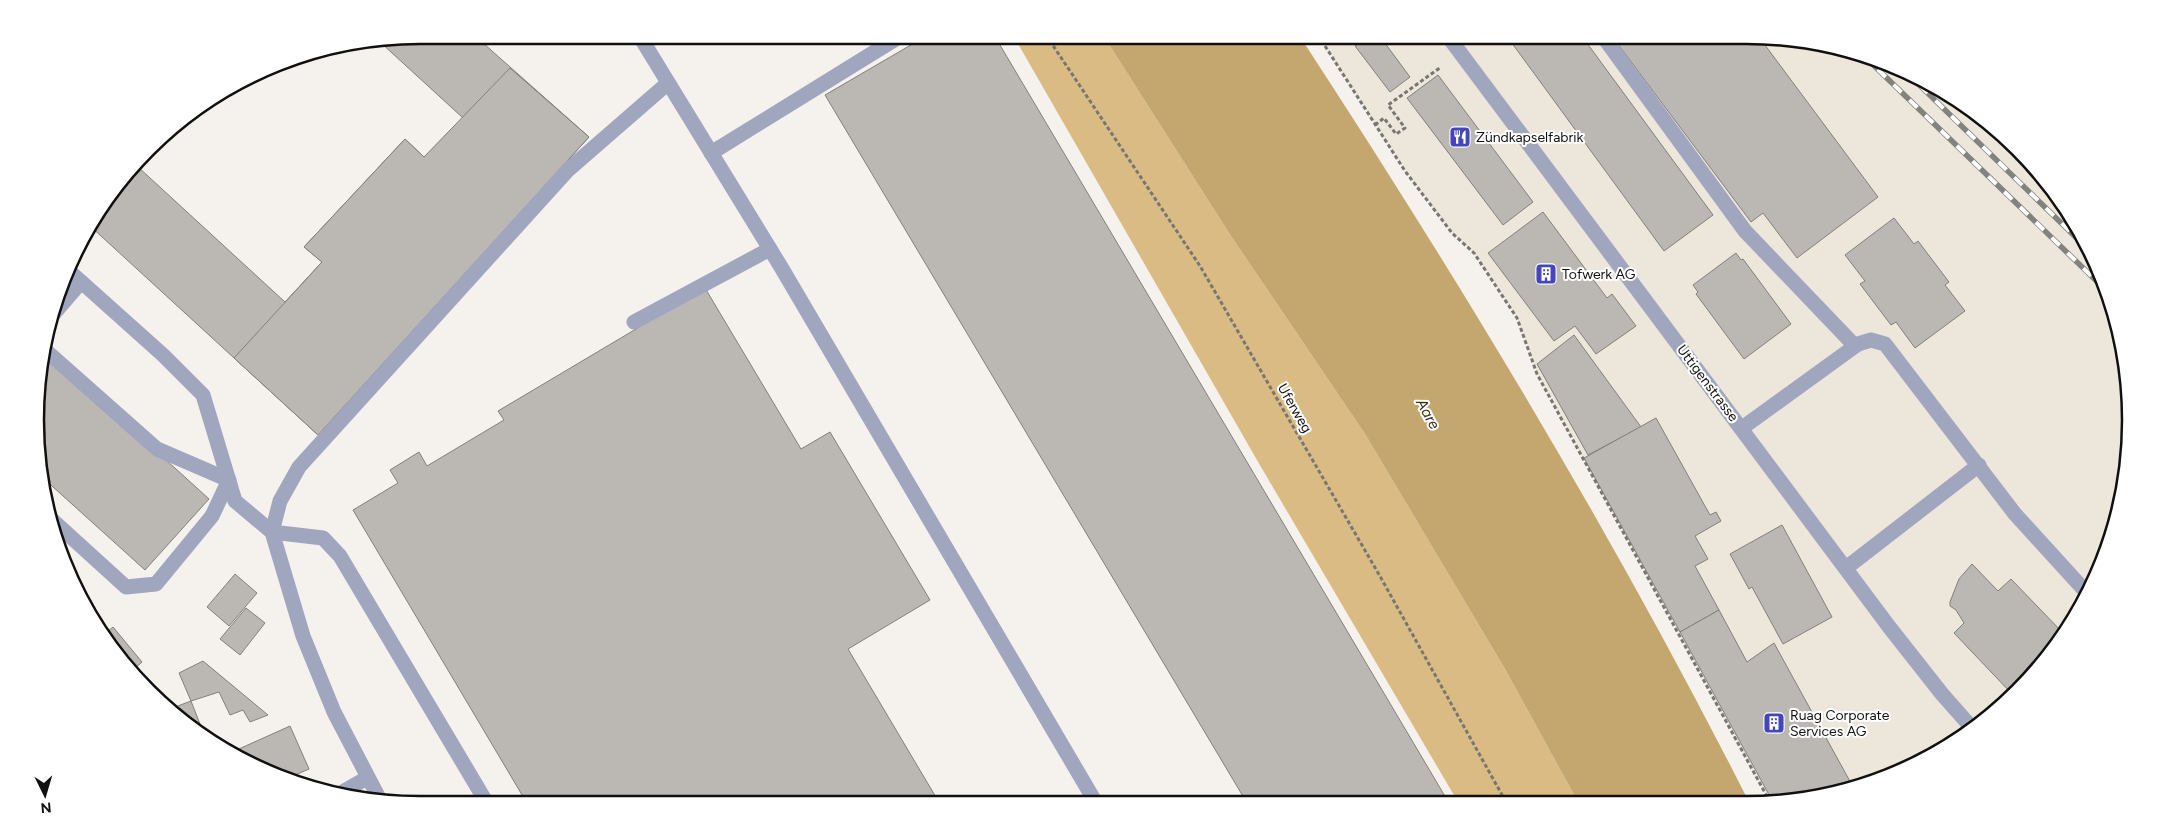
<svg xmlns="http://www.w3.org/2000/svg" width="2166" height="840" font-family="Figtree,sans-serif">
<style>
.built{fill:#ece6db}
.forest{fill:#dabb84}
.water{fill:#c4a66f}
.building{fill:#bbb8b4;stroke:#82807c}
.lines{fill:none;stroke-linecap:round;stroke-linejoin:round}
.path{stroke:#787673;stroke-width:3;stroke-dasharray:4 2.5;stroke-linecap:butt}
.minor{stroke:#a1a6bf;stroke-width:15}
.rail-casing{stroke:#84827f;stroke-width:5.5}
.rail{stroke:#fff;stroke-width:4;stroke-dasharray:11;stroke-linecap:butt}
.labels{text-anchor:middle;stroke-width:4;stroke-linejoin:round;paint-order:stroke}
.poi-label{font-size:14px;fill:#11100f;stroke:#fff;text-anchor:start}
.street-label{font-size:14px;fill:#11100f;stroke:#fff}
.water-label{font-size:15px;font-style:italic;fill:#392c12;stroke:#fff}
.rim{fill:none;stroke:#11100f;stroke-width:2.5}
</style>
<rect width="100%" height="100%" fill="#f5f2ee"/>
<path class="built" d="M1318,35h428l100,13 71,27 64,40 55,51 44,62 31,69 17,73 2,75 -12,75 -39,93 -79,96 -84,56 -119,37h-27l-233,-428 -20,-56 -43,-65 -22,-20 -47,-62z"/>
<path class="forest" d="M1013,35h90l126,198 136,201 140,235 73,133h-120l-197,-335z"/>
<path class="water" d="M1103,35h196c162,248 316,502 450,767h-171l-73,-133 -140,-235 -136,-201z"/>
<g class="building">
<path d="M420,35h54l115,102 -271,298 -229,-210 48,-59 148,136 37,-40 -18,-15 101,-108 19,18 39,-39 -83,-76z"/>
<path d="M928,35h66l455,768h-202l-422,-708z"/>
<path d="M1351,35h28l31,42 -20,15 -35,-46 3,-2z"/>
<path d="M1506,35h75l132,180 -49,36z"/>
<path d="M1611,35l148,2 119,160 -81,61 -34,-45 -12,9z"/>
<path d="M510,68l79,69 -271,298 -84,-77 88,-96 -18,-15 101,-108 19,18z"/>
<path d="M1438,75l95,127 -30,23 -96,-127z"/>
<path d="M1543,212l64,86 5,-4 24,32 -40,28 -21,-28 -21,15 -66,-88z"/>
<path d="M1894,218l20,26 4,-3 31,41 -4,3 20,26 -50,37 -19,-26 -5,3 -31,-41 5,-3 -20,-26z"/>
<path d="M1736,253l5,7 2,-1 48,65 -47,35 -48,-65 2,-2 -5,-7z"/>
<path d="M705,288l96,161 29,-17 100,168 -82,49 92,155 -412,1 -175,-295 45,-27 -8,-13 29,-18 8,14 77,-46 -6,-9z"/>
<path d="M1574,335l67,92 -53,28 -51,-91z"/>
<path d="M46,351l163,148 -64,71 -103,-93 -4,-108 3,-13z"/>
<path d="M1656,418l54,97 6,-3 5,9 -26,15 13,23 -13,7 24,44 -39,22 -96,-174z"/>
<path d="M1782,525l50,92 -49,27 -31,-57 -3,2 -19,-35z"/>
<path d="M1972,564l26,27 13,-12 52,54 -51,61 -58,-61 10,-10 -8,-13 -6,-4v-4l9,-23z"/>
<path d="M235,574l22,19 -28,33 -22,-19z"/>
<path d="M246,608l19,15 -25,32 -20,-16z"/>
<path d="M1719,610l28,52 27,-19 78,142 -55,17h-24l-93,-170z"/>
<path d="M113,627l29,35 -9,8 -31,-34z"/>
<path d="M203,661l65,54 -18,7 -7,-12 -13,5 -11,-23 -28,9 -12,-28z"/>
<path d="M191,701l14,36 -19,-11 -16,-17z"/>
<path d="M290,726l19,43 -23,10 -37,-14 -19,-12z"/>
</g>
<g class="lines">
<g class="path">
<path d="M1046,35l154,231 181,312 125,224"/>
<path d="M1318,35l87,136 47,62 22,20 43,65 20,56 233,428"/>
<path d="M1375,125l9,-7 12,16 9,-6 -17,-23 53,-38"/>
</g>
<g class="minor">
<path d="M639,35l142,232 315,536"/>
<path d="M1447,35l443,593 52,66 30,34"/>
<path d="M1602,35l143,196 110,115"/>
<path d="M711,153l191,-118"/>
<path d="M68,270l95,85 40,40 32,106 37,31 31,104 31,76 46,88"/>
<path d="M50,318l31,-36"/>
<path d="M634,322l136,-73"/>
<path d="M43,348l114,101 72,31 -17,36 -56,68 -30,3 -77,-70"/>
<path d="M1742,428l116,-84 13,-4 14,4 130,170 72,79"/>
<path d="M1846,568l133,-103"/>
<path d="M339,794l28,-16"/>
<path d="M488,805l-148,-249 -17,-18 -51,-6 8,-31 19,-34 269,-297 100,-87"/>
</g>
<g class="rail-casing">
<g id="rail">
<path d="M1862,54l248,240"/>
<path d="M1904,70l186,181"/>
<path d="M1966,106l86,83"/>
</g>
</g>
<use href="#rail" class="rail"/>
</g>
<defs>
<g id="restaurant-square" transform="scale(1.125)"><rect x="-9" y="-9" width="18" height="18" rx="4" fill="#4545bb" stroke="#fff"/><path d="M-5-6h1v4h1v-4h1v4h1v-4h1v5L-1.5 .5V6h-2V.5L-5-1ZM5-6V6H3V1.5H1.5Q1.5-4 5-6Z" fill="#fff"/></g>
<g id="building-square" transform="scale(1.125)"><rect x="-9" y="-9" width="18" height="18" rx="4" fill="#4545bb" stroke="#fff"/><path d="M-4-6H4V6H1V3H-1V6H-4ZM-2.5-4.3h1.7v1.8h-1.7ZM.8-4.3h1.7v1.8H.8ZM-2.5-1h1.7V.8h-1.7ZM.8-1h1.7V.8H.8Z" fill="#fff"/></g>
</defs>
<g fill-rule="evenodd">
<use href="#restaurant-square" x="1460" y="137"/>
<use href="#building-square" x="1546" y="274"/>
<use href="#building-square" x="1774" y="723"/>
</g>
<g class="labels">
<g class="poi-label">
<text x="1476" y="142">Zündkapselfabrik</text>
<text x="1562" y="279">Tofwerk AG</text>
<text x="1790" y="720">Ruag Corporate<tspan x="1790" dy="16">Services AG</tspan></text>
</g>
<g class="street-label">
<text transform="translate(1708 383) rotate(53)" y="5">Uttigenstrasse</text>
<text transform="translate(1295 408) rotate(60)" y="5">Uferweg</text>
</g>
<g class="water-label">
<text transform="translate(1428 414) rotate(61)" y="5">Aare</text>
</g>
</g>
<path d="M0 0H2166V840H0ZM420 44H1746A376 376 0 0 1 2122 420V420A376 376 0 0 1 1746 796H420A376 376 0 0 1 44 420V420A376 376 0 0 1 420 44Z" fill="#fff" fill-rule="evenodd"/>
<path class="rim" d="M420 44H1746A376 376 0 0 1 2122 420V420A376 376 0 0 1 1746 796H420A376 376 0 0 1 44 420V420A376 376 0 0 1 420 44Z"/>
<g transform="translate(45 795) rotate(175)" stroke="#ffffff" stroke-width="4" paint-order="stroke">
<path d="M0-4L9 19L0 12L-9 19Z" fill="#11100f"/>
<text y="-8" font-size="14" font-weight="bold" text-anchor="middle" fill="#11100f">N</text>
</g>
</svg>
